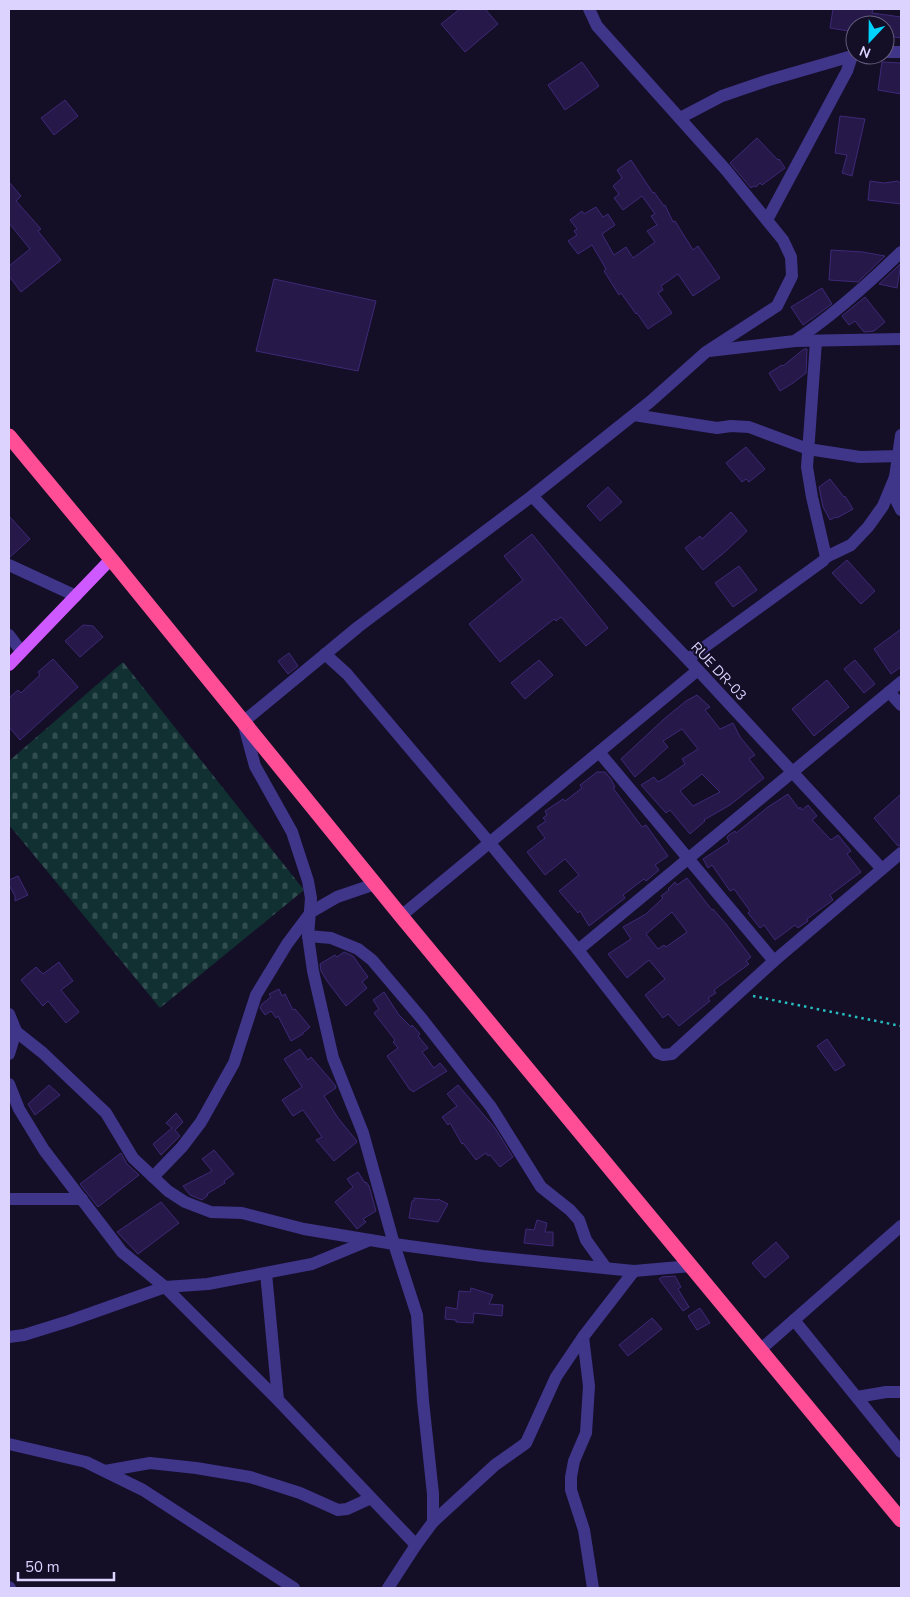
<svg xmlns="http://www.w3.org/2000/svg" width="910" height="1597" font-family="'Nunito Sans',sans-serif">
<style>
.cemetery{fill:url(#cemetery-stones)}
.building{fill:#261849;stroke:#3e2977;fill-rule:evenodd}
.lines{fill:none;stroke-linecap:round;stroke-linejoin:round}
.path{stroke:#27bdbf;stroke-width:2.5;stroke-dasharray:2.5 4;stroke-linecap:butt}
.minor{stroke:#3f3589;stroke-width:12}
.major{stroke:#ce5aff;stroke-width:12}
.highway{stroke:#ff4e96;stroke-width:15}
.labels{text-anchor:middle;stroke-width:4.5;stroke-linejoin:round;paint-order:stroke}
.street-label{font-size:14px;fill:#dcd3ff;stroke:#140e27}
</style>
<defs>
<pattern id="cemetery-stones" width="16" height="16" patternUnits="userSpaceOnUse" patternTransform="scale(1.25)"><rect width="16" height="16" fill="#103031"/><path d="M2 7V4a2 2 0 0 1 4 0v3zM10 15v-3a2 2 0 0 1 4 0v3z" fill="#324d50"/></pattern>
</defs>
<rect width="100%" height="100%" fill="#140e27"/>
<path class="cemetery" d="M123,662l181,228 -144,118 -151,-183v-64z"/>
<g class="building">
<path d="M460,9h25l13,15 -33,28 -24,-28z"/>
<path d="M833,9h40l-1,4 29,4v21l-13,-2 1,-11h-34v7l-25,-4z"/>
<path d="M582,62l17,24 -34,24 -17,-25z"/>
<path d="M882,62l19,1v31l-23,-4z"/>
<path d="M65,100l13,16 -24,19 -13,-17z"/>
<path d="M840,116l25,3 -13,57 -10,-3 5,-18 -12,-2z"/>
<path d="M757,138l21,22 1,-1 6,9 -23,17 -2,-2 -4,4 -2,-1 -3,2 -21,-25z"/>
<path d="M631,160l22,33 1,-1 10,14 1,-1 8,17 2,-1 18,29 5,-4 22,32 -27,18 -15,-22 -17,12 2,4 -5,3 14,20 -24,16 -11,-16 -1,1 -15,-21 -2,2 -15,-24 2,-2 -14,-24 -14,9 -10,-13 9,-6 -3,-4 3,-2 -7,-9 12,-9 2,3 12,-7 7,10 5,-3 7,11 -13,9 12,21 12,-8 7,11 22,-16 -8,-11 10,-6 -6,-9 4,-2 -13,-18 -19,14 -9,-12 5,-4 -6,-8 9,-8 -5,-8z"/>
<path d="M870,181l14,2 14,-2 3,3v20l-33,-4z"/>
<path d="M9,182l12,14 -5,5 25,28 -3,2 23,29 -40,32 -12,-16v-10l21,-17 -21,-26z"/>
<path d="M831,250l32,2 22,4 -27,26 -29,-2z"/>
<path d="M901,263l-4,25 -18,-4 15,-14z"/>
<path d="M274,279l102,22 -18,70 -102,-20z"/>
<path d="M822,288l10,16 -29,21 -12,-18z"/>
<path d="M865,297l20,25 -11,9 -10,1 -9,-11 -6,4 -7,-9z"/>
<path d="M804,349h3l-1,24 -13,10 -13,8 -11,-18 13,-8 1,1z"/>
<path d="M746,447l19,22 -16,13 -3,-3 -4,3 -16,-19z"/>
<path d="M830,479l14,18 1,-1 8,13 -16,9 -1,-1 -6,3 -7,-13 -4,-20z"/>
<path d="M608,487l14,15 -22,19 -13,-15z"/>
<path d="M731,512l16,19 -21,20 -23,19 -18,-22 15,-12 2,3z"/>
<path d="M9,516l21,23 -20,18h-1z"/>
<path d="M532,534l76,94 -22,18 -25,-29 -5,4 -2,-2 -54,43 -31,-38 54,-44 -19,-24z"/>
<path d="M847,560l28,31 -14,13 -29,-31z"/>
<path d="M739,566l18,24 -24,17 -18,-24z"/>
<path d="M83,625l10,1 10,11 -23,20 -15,-16z"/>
<path d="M901,629v38l-10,7 -17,-25z"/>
<path d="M289,653l9,13 -10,8 -10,-13z"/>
<path d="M53,659l25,28 -58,53 -11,-13v-29l9,-8 3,3 19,-18 -2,-3z"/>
<path d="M539,660l14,15 -28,24 -14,-16z"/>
<path d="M855,660l20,24 -11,9 -20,-24z"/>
<path d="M827,680l22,27 -35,29 -22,-27z"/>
<path d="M697,695l13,12 -5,3 15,19 13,-6 7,14 15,18 -6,4 15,19 -34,27 -26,15 1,1 -15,13 -20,-24 -4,3 -25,-28 13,-8 4,5 7,-4 20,-14 -3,-5 16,-10 -16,-20 -19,12 5,6 -33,30 -14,-18 43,-40 22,-18zM702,774l18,18 -27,14 -13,-15z"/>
<path d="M597,772h8l6,7 4,8 -2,1 29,39 4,-2 22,31 -13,9 4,5 -13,11 -2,-2 -21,16 2,3 -36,28 -9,-15 -2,2 -19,-22 20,-16 -14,-16 -20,16 -18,-23 18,-14 -8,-11 9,-6 -3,-3 4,-3 -2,-4 18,-12 2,2 17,-13 -2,-3z"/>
<path d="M788,794l11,15 1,-2 2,3 6,-5 9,11 -5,4 19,20 7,-5 13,16 -4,3 14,18 -31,23 3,5 -26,19 1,2 -10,7 -3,-3 -20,15 -11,-15 -4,3 -12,-15 2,-2 -16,-22 -4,2 -18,-26 -4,3 -5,-9 26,-17 -2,-5 2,-2 6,-4 1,2 32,-26z"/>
<path d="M901,794v51l-3,1 -24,-28z"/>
<path d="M18,876l10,19 -13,6v-5l-6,-11v-5z"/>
<path d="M687,878l25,32 1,-1 13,15 25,33 -5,4 3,3 -35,26 2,3 -8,5 2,3 -31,25 -11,-12 -5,4 -18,-23 20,-16 -16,-19 -22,18 -19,-24 23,-15 -8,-12 23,-13 17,-16 -2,-2 8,-6 -1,-1 7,-7 2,3zM672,912l15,20 -21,15 -2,-2 -6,4 -12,-15z"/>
<path d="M344,952l9,4 15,21 -6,5 5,6 -21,18 -19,-25 -6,-10 -1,-7 15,-9 2,2z"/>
<path d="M59,962l14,19 -12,9 18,22 -13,11 -18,-22 -5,5 -22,-26 15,-13 7,7z"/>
<path d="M279,989l3,7 3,-2 8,16 2,-1 15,18 -7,6v1l-12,7 -13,-25 -2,2 -5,-7 -6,4 -5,-7 2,-4 9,-7 -2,-3z"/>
<path d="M384,992l15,23 12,12 1,-2 8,9 -2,2 10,12 -6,4 12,16 6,-5 7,8 -34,21 -1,-2h-2l-23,-34 11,-8 -5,-6 2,-2 -21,-27 5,-4 -6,-9z"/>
<path d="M827,1039l18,26 -10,6 -18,-25z"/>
<path d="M300,1049l8,11 3,-3 24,28 1,3 -12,8 14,22 18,22 1,2 -23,19 -18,-21 6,-3 -19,-27 -10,6 -11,-16 20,-13 -18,-28z"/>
<path d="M49,1085l11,10 -25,20 -7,-11z"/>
<path d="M458,1085l37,43 18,29 -13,10 -10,-12 -2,1 -2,-3 -10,7 -13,-17 -1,1 -12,-21 -2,2 -6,-8 15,-11 -10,-12z"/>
<path d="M176,1113l7,9 -8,8 5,6 -19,19 -8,-11 19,-16 -6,-5z"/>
<path d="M214,1150l20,24 -10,7 1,2 -18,11 1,1 -6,5 -12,-5 -7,-9 29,-15 -10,-12z"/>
<path d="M121,1153l6,11 12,11 -41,32 -18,-23z"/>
<path d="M358,1172l7,11 1,-1 3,4 7,25 -13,8 3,3 -9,7 -22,-27 18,-15 -6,-8z"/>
<path d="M414,1198l24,2v-1l10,5 -10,18 -29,-4 3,-17h2z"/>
<path d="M161,1202l18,21 -41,31 -21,-22z"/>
<path d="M537,1220l10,3 -2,9h8v14l-29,-3 2,-14 8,1z"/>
<path d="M776,1242l13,15 -24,21 -13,-15z"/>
<path d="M675,1276l6,11 -3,2 11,18 -6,4 -24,-32 3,-2z"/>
<path d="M471,1288l22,7 -4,9 14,1 -1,11 -28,-3 -1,10 -17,-1v-2l-11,-1 1,-12 11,2 2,-18 11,1z"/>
<path d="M700,1308l10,15 -13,7 -9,-14z"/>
<path d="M652,1318l10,11 -34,27 -9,-11z"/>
</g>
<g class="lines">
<path class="path" d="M753,996l148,30"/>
<g class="minor">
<path d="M885,52h16"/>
<path d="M680,118l42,-22 47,-16 83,-24"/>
<path d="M767,220l80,-149 5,-15 4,-1"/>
<path d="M796,340c38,-25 72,-56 105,-88"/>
<path d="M816,341l-9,126 5,30 14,60"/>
<path d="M709,351l86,-10 106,-2"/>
<path d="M634,415l83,13 14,-2 18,1 59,22 52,8 41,-1"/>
<path d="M901,435l-6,42 -1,19 7,14"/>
<path d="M532,496l166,174 184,199"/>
<path d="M9,565l67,31"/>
<path d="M9,635l12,16"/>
<path d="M325,654l22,20 142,168 89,108 80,103 5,2 9,-1 102,-93 127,-108"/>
<path d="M688,659l135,-98 3,-4 25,-12 17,-18 15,-21 12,-29"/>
<path d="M889,692l12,13"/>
<path d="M599,752l175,209"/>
<path d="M401,916l297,-246"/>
<path d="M308,936l23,2 27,11 14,11 50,59 69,88 50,80 29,23 9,10 7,20 20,28"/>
<path d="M578,950l323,-268"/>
<path d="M9,1014l7,17 -7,23"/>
<path d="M9,1026l34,27 63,60 27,45 35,33 17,11 26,10 31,1 62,16 90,15 89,12 151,15 57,-5"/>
<path d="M9,1084l10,25 25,41 78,102 43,35 113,113 138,145"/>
<path d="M153,1177l29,-30 19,-25 33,-59 22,-68 31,-51 24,-32 26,-15 38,-13"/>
<path d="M9,1199h73"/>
<path d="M266,1273l12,127"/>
<path d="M794,1320l107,132"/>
<path d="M9,1337l15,-2 45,-14 96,-34 43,-3 104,-20 58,-24"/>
<path d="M583,1337l6,49 -3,47 -12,28 -3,16v13l13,40 9,58"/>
<path d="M760,1350l141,-124"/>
<path d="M857,1397l29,-5h15"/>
<path d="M9,1444l77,18 57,28 151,98"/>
<path d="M105,1471l45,-8 46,5 54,9 50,16 38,17 9,-1 24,-11"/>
<path d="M433,1522l62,-57 31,-22 30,-66 27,-40 51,-66"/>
<path d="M9,1587l1,1"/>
<path d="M388,1588l28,-43 17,-23v-28l-10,-93 -6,-86 -23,-71 -31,-111 -30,-75 -20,-87 -5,-35 3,-38 -3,-17 -16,-49 -37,-66 -12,-44 115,-95 174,-131 119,-95 55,-49 71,-46 15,-30 -1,-19 -8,-17 -57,-70 -129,-144 -8,-17"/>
</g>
<path class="major" d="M9,665l102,-106"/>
<path class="highway" d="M9,436l102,123 290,357 500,604"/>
</g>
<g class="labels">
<g class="street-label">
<text transform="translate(719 671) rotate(47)" y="5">RUE DR-03</text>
</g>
</g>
<rect width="910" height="1597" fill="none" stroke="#dcd3ff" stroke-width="20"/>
<g transform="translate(870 40) rotate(202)"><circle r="24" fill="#140e27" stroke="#645d7d"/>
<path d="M0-4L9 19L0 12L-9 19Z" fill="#00d2fe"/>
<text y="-8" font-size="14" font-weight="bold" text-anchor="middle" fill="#dcd3ff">N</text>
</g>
<path d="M18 1572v8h96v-8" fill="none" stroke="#dcd3ff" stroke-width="2.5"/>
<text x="25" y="1572" font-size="15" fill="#dcd3ff" stroke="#140e27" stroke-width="4" paint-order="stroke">50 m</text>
</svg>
